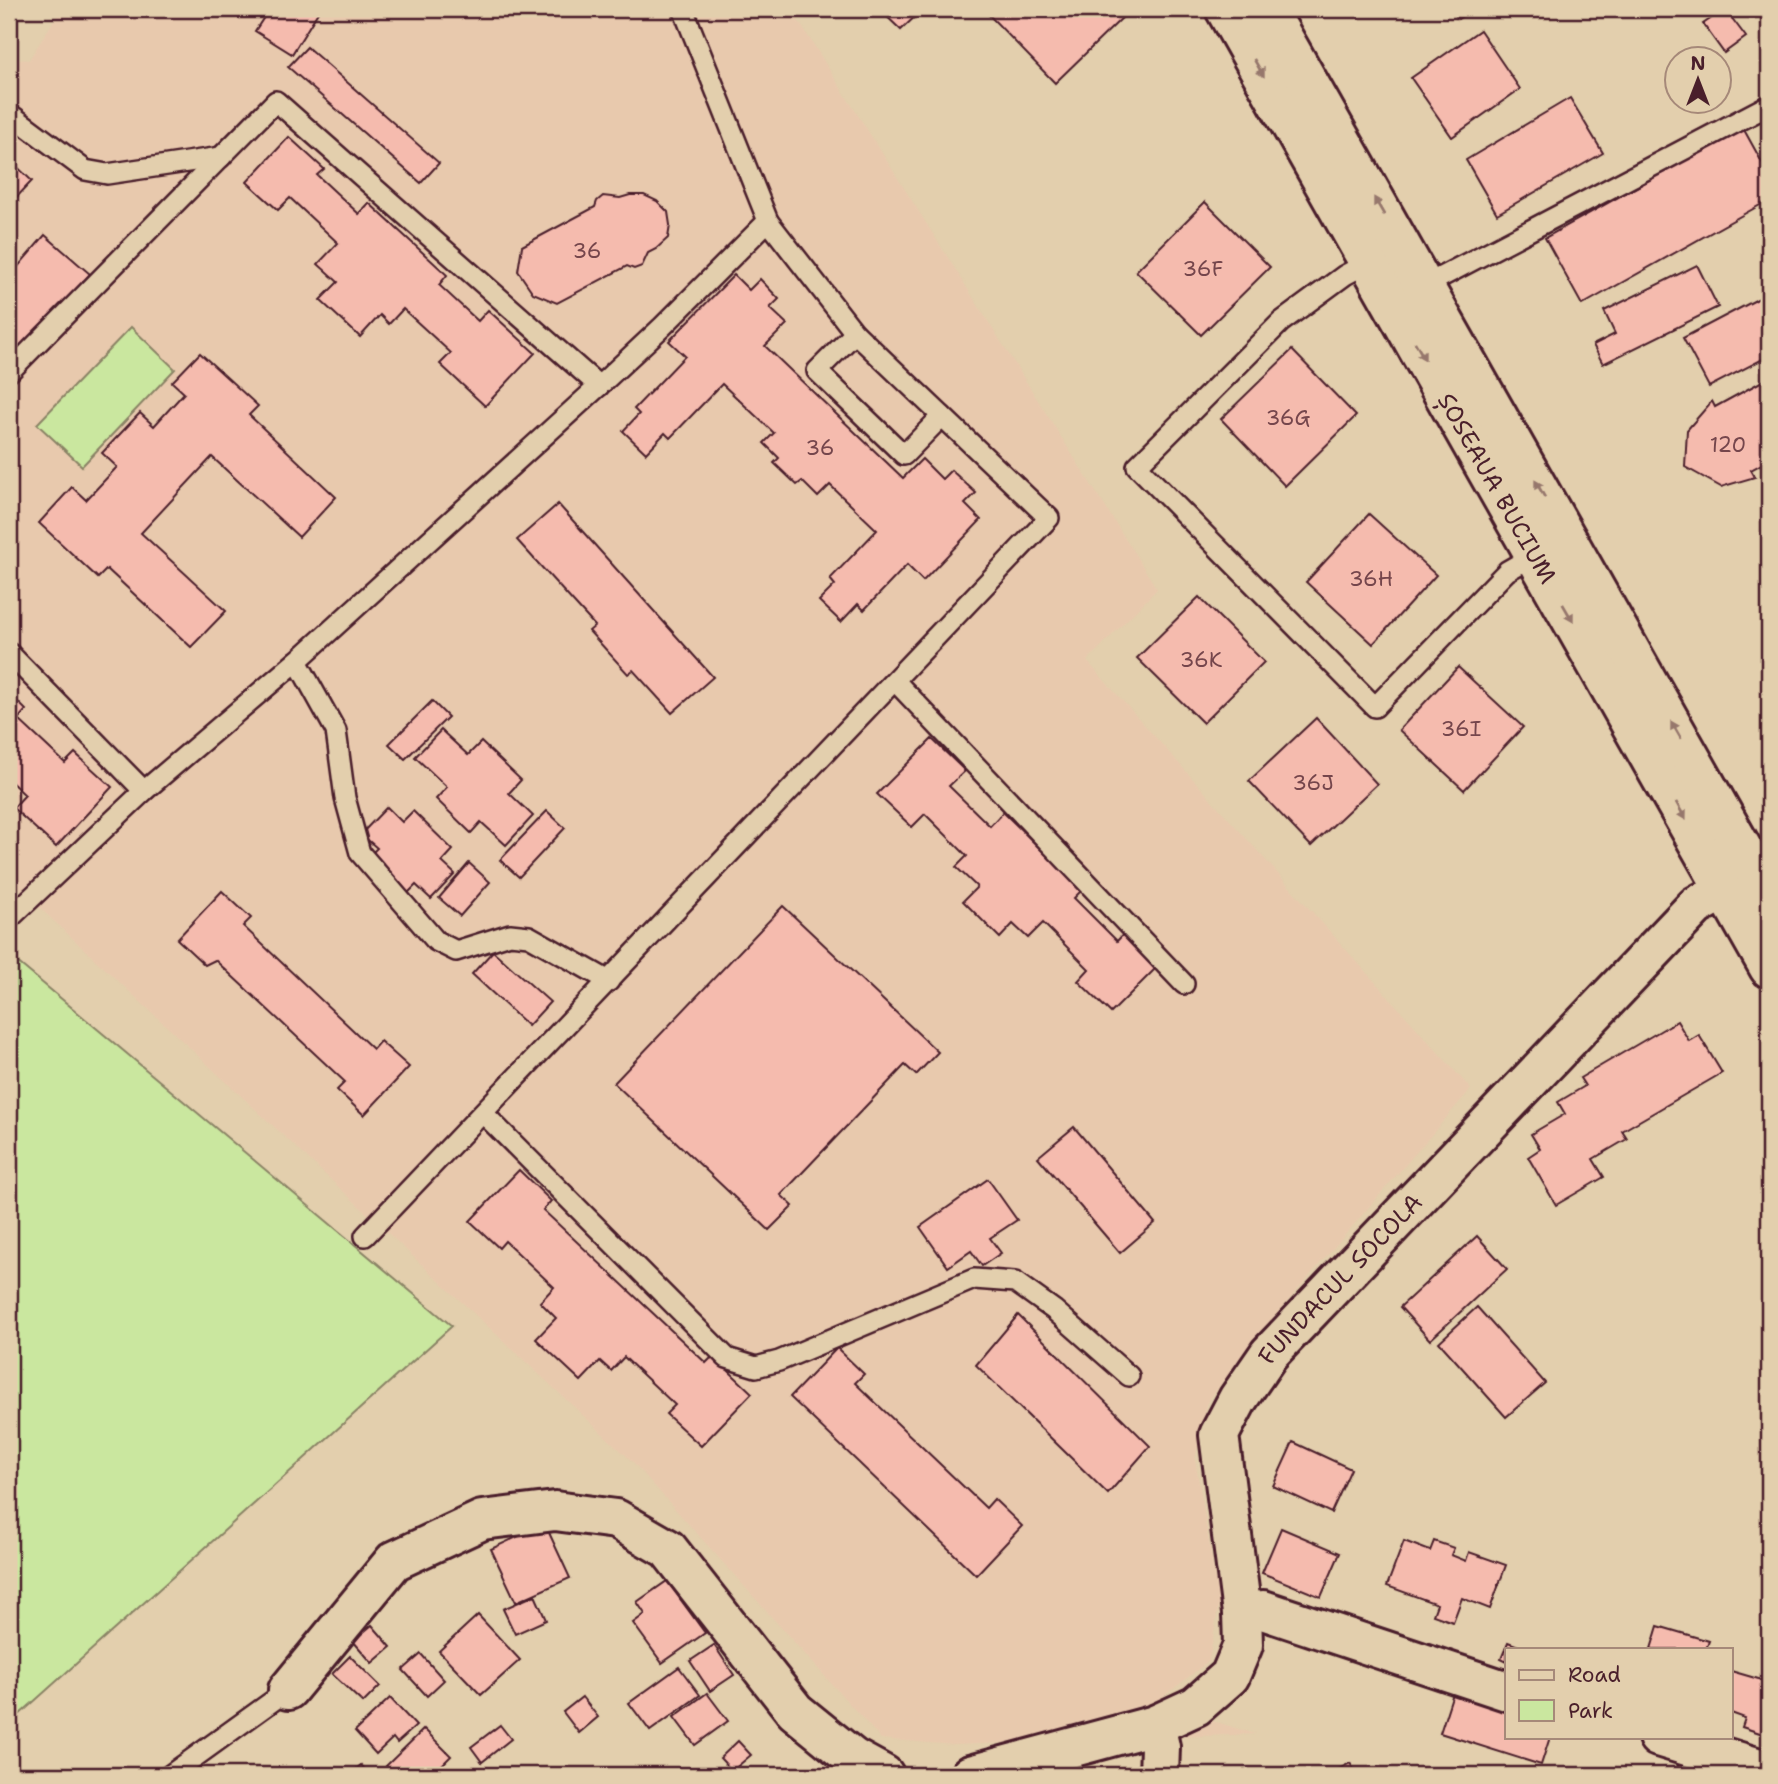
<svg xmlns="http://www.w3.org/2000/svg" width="1778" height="1784" font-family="'Shantell Sans',sans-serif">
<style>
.built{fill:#e8c9ad}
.green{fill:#cae79f;stroke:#8a8365;stroke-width:2}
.building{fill:#f5bbae;stroke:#4a1f2b;stroke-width:2}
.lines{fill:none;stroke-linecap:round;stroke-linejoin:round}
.lane-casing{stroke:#4a1f2b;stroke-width:24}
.street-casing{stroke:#4a1f2b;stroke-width:44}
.primary-casing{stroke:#4a1f2b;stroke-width:44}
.lane{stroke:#e3cfad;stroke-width:19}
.street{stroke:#e3cfad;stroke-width:38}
.primary{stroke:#e3cfad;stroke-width:38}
.oneway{fill:#96776c}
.labels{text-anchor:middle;stroke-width:5;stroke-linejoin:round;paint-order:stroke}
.number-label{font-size:21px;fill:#75464c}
.street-label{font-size:24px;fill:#4a1f2b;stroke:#e3cfad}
</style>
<rect width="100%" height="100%" fill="#e3cfad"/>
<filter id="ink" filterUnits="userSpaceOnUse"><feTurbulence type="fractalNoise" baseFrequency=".0143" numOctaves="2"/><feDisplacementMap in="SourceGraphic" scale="14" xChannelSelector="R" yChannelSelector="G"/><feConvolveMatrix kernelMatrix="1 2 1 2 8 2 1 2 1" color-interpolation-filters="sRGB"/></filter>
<g filter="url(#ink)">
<path class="built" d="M61,9h730l366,580 -70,72 384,428 -197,228 -66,84 -13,58 24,143 -10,59 -54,42 100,31 -301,11 -73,-6 -248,-277 -624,-583v-820l20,1z"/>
<g class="green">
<path d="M131,327l44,42 -93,97 -45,-42z"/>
<path d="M9,955l443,371 -443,398z"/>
</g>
<g class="building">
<path d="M265,9h55l-28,45 -37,-23 13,-20z"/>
<path d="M879,9h44l-22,21z"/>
<path d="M989,9h129l7,6 -70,68 -69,-71z"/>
<path d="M1451,9h23l-16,10z"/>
<path d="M1725,9l21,28 -22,16 -21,-29z"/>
<path d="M1480,30l40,59 -68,48 -41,-59z"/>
<path d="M307,47l132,116 -18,20 -133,-116z"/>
<path d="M1570,98l33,55 -106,61 -31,-54z"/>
<path d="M1743,128l26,47v25l-187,105 -37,-67z"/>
<path d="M289,137l35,32 -7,6 42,39 10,-11 78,72 -8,10 39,36 10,-11 47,43 -50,53 -45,-42 11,-11 -48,-44 -14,15 -9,-9 -20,22 -40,-37 18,-18 -20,-18 20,-21 -48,-45 -12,12 -31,-28z"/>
<path d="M9,159l23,22 -19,20 -4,-5z"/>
<path d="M630,195h14l13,6 11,11 2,13 -2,13 -12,11 -8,4 -6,13 -8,3 -7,-3 -70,37 -24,-10 -15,-22 4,-25 73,-39 2,-6 6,-5 17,2z"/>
<path d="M1205,202l65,65 -69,68 -65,-64z"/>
<path d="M45,235l45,39 -81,91v-88z"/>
<path d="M1697,265l21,42 -115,57 -10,-19 22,-11 -11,-23z"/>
<path d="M734,275l15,15 11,-11 19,20 -9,9 17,16 -22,22 138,132 19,-19 20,20 9,-9 25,23 -11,11 16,16 -58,61 -16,-16 -43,45 -6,-6 -17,18 -22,-21 16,-16 -5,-6 47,-49 -47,-45 -12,12 -16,-16 -5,4 -23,-22 5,-5 -15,-15 10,-10 -52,-49 -52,54 -5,-5 -19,20 -23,-22 16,-17 -5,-5 51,-53 -16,-15z"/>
<path d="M1769,293v63l-60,31 -26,-49z"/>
<path d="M1292,350l64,66 -71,70 -64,-67z"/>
<path d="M200,353l58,53 -9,9 87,82 -37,40 -87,-80 -71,76 85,78 -35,36 -84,-78 -9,9 -59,-55 33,-36 14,13 31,-33 -15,-14 38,-40 14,13 30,-33 -12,-11z"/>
<path d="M1768,378l1,82 -18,10 4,7 -34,10 -36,-20 2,-37 25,-29 3,6z"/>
<path d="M558,504l155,173 -41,36 -39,-43 -5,4 -39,-43 6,-5 -78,-86z"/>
<path d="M1369,514l67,61 -63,69 -67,-62z"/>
<path d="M1199,597l65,65 -61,61 -66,-65z"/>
<path d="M1458,667l65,60 -59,63 -65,-60z"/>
<path d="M9,693l17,17 -8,9 47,44 10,-10 37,34 -56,60 -43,-39 12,-13 -16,-15z"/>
<path d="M432,701l16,16 -43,42 -16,-15z"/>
<path d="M1316,718l61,66 -66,62 -62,-65z"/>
<path d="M441,730l27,25 13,-13 40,38 -12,13 24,23 -27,29 -25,-23 -10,11 -35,-34 11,-12 -32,-30z"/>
<path d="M932,739l33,32 -16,15 41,40 13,-14 79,78 -8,8 43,43 11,-12 34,33 -51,51 -33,-32 11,-12 -46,-46 -15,15 -15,-14 -13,14 -37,-37 14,-14 -21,-20 11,-11 -42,-42 -13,13 -35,-33z"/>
<path d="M387,807l15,15 11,-11 40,39 -11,12 13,12 -24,25 -15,-14 -9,9 -39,-37 9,-9 -16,-14z"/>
<path d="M547,811l18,17 -46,49 -19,-17z"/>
<path d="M469,863l21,19 -30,34 -21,-18z"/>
<path d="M222,891l29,27 -8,8 130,123 7,-8 29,26 -45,48 -27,-25 8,-8 -130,-122 -10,5 -28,-26z"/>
<path d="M783,906l155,146 -22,23 -11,-10 -124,130 12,11 -24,24 -155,-147z"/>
<path d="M493,951l57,51 -22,24 -56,-52z"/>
<path d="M1677,1021l12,20 10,-6 23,38 -100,58 5,8 -34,20 11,18 -48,28 -28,-48 12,-8 -9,-15 34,-20 -7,-12 27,-16 -5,-8z"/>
<path d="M1074,1127l81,96 -35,30 -82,-96z"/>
<path d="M519,1170l32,31 -8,9 163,153 7,-7 39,37 -51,53 -35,-32 9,-9 -51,-48 -13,14 -11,-10 -19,20 -45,-42 20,-21 -16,-16 14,-15 -49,-46 -6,7 -29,-27z"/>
<path d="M988,1179l29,41 -27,18 11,15 -19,13 -11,-15 -23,16 -28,-40z"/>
<path d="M1477,1236l30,33 -77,71 -30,-33z"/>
<path d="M1477,1307l68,76 -39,34 -67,-75z"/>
<path d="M1018,1315l132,131 -42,48 -132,-129z"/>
<path d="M837,1348l27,26 -9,9 131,125 8,-9 28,27 -46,49 -186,-178z"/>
<path d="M1293,1442l58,27 -20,44 -58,-27z"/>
<path d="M545,1524l25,54 -54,24 -25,-53z"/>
<path d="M1281,1528l59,25 -19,44 -59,-24z"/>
<path d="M1404,1541l26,10 4,-10 20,7 -3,7 15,6 3,-9 37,13 -16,44 -28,-11 -9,24 -20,-7 4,-11 -50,-18z"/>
<path d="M667,1581l38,52 -43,30 -29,-40 12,-9 -8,-12z"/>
<path d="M535,1595l11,25 -31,14 -12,-25z"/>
<path d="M478,1615l42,45 -39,35 -42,-44z"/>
<path d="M372,1625l19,22 -19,16 -19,-22z"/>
<path d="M1658,1626l51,15 -3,8h-55z"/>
<path d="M1508,1642l18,7h-19v13l-6,-3z"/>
<path d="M714,1645l20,30 -24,16 -20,-30z"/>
<path d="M421,1654l23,26 -17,16 -24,-26z"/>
<path d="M350,1656l30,30 -17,17 -31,-29z"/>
<path d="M679,1667l21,28 -50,36 -21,-28z"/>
<path d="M1731,1671l38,11v54l-27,-9 3,-9 -14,-5z"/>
<path d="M1454,1690l53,17v30h43l-9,28 -101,-32z"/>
<path d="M707,1693l21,28 -33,24 -21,-28z"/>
<path d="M582,1697l16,20 -19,16 -16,-21z"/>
<path d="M390,1698l26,28 -19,17 -4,-5 -17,16 -21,-23z"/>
<path d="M500,1725l11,14 -29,23 -11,-15z"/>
<path d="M424,1729l27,27 -19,19h-37l-9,-9z"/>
<path d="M738,1741l13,14 -19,16 -12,-13z"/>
<path d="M1680,1760l44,15h-49z"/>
<path d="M1350,1763l7,12h-29z"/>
<path d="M361,1765l9,10h-21z"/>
</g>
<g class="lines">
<g class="lane-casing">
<g id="lane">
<path d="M9,113l76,57 22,4 114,-17"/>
<path d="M1375,259l-30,16 -64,47 -144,144 238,241 132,-136 33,-19"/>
<path d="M1418,289l351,-184"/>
<path d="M855,333l-38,38 87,84 38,-39"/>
<path d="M9,372l267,-271 323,285"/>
<path d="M9,653l135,138"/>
<path d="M297,661l39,70 9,67 15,55 76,88 20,10 54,-17 19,2 80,45"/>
<path d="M895,681l289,303"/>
<path d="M9,919l135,-128 153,-130 302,-275 63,-59 106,-106 -85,-212"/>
<path d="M483,1113l244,245 29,9 23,-6 195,-82 41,3 39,28 75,66"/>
<path d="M365,1236l684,-718 -194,-185 -87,-112"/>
<path d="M170,1775l118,-85"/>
</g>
</g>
<g class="street-casing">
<g id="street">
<path d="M1242,1613l21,-3 244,81"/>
<path d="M288,1690l106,-129 88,-41 73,-9 61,8 52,30 127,162 58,47 31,17"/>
<path d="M1155,1725l5,22 -1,28"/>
<path d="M1658,1737l111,34"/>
<path id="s1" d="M970,1775l185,-50 41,-19 34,-30 13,-31 -1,-32 -23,-178 19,-36 31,-45 427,-448 57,-32"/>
</g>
</g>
<g class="primary-casing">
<g id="primary">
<path id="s2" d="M1225,9l544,959"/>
<path d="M1267,9l502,887"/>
</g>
</g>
<use href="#lane" class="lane"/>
<use href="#street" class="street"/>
<use href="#primary" class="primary"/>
</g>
<defs><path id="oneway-solid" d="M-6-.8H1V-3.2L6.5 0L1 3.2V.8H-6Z" transform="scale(1.75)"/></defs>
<g class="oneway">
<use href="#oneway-solid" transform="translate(1259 68) rotate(60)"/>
<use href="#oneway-solid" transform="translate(1379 206) rotate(-120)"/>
<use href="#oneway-solid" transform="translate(1420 351) rotate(60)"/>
<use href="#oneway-solid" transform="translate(1540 489) rotate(-120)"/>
<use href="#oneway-solid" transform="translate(1568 613) rotate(60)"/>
<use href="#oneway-solid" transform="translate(1676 730) rotate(-120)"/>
<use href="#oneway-solid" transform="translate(1681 811) rotate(61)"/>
</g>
</g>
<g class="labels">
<g class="number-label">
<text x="587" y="258">36</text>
<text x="1203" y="276">36F</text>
<text x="1288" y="425">36G</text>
<text x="1728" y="452">120</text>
<text x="820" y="455">36</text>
<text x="1371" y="586">36H</text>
<text x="1201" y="667">36K</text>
<text x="1461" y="736">36I</text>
<text x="1313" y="790">36J</text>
</g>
<g class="street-label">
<text dy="8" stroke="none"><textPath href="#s2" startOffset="551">ȘOSEAUA BUCIUM</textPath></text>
<text dy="8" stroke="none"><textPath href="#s1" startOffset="726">FUNDACUL SOCOLA</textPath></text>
</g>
</g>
<rect width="1778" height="1784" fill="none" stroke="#e3cfad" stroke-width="35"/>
<rect x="18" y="18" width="1743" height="1749" fill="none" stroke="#4a1f2b" stroke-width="2.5" filter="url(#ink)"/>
<rect x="1505" y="1648" width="228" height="91" fill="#e3cfad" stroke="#a68979" stroke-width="2"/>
<rect x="1519" y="1670" width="35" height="10" fill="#e3cfad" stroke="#a68979" stroke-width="2"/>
<text x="1568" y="1682" font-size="21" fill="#4a1f2b">Road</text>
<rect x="1519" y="1700" width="35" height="21" fill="#cae79f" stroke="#a68979" stroke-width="2"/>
<text x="1568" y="1718" font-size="21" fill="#4a1f2b">Park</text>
<g transform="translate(1698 80)"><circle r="33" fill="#e3cfad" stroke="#a68979" stroke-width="2"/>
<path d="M0-5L12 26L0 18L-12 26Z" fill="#4a1f2b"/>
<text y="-10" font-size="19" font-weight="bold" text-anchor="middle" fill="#4a1f2b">N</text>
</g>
</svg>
